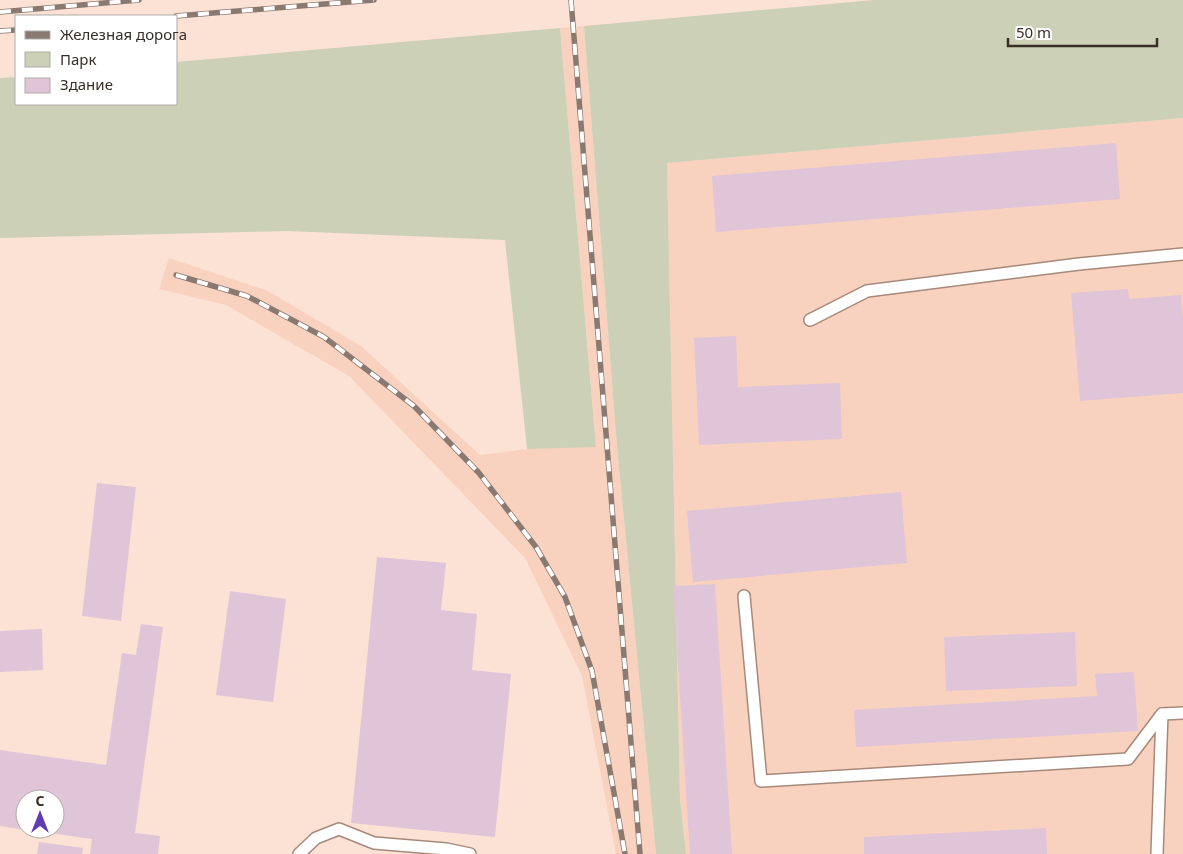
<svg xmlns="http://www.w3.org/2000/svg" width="1183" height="854" font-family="'Noto Sans',sans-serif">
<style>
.built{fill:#f9d2bf}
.green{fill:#ccd0b6}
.building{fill:#e0c4d8}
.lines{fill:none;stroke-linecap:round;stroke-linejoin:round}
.service-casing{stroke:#a6897b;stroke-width:14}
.service{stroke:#fff;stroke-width:11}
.rail-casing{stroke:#8a7970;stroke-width:5.5}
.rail{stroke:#fff;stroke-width:4;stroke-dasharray:11;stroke-linecap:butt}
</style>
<rect width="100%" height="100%" fill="#fbe2d5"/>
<g class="built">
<path d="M584,26l33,420 39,408h-40l-34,-178 -57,-118 -176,-182 -123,-71 -67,-16 10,-31 99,33 93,55 119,109 47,-6 69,-3 -36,-418z"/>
<path d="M1183,118v736h-497l-6,-55 -13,-636z"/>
</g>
<g class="green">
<path d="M874,0h309v118l-516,45 13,636 6,55h-30l-39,-408 -33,-420z"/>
<path d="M560,28l36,419 -69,2 -22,-209 -218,-9 -287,7v-160l16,-1v27h160v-42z"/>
</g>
<g class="building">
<path d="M1116,143l4,56 -404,33 -4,-56z"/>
<path d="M1128,289l1,10 52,-4 2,23v75l-103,8 -9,-108z"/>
<path d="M736,336l2,51 102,-4 2,56 -143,6 -5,-107z"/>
<path d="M97,483l39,4 -15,134 -39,-5z"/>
<path d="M901,492l6,71 -214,19 -6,-71z"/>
<path d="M377,557l69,6 -5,47 36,4 -5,56 39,4 -16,163 -144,-14z"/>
<path d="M715,584l17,270h-42l-17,-268z"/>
<path d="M230,591l56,8 -13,103 -57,-7z"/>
<path d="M141,624l22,3 -28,206 25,3 -2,18h-68l2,-15 -63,-9 26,-1v-30h-30v31l-25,-4v-76l106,15 16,-112 14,2z"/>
<path d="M42,629l1,41 -43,2v-41z"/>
<path d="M1075,632l2,54 -131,5 -2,-54z"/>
<path d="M1134,672l4,59 -282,16 -2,-37 243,-14 -2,-22z"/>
<path d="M1046,828l1,26h-183v-17z"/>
<path d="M39,842l44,6 -1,6h-45z"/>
</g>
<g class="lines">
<g class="service-casing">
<g id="service">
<path d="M810,320l57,-29 212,-27 104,-10"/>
<path d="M744,596l17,185 367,-22 34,-45 21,-1"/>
<path d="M299,854l17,-16 23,-9 35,14 72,6 24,5"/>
<path d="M1157,854l5,-140"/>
</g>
</g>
<use href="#service" class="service"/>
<g class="rail-casing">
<g id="rail">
<path d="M571,0l69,854"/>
<path d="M0,12l139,-12"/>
<path d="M176,16l198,-16"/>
<path d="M0,31l16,-1"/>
<path d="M176,275l71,21 77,41 90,69 65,67 57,74 29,50 27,74 33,183"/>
</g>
</g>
<use href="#rail" class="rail"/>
</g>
<rect x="15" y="15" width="162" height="90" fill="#ffffff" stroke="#b0aba9"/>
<rect x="25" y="31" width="25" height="8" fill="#8a7970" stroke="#b0aba9"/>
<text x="60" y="40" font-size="15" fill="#392d27">Железная дорога</text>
<rect x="25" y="52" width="25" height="15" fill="#ccd0b6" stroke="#b0aba9"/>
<text x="60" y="65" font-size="15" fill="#392d27">Парк</text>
<rect x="25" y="78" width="25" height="15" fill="#e0c4d8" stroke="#b0aba9"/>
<text x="60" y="90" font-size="15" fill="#392d27">Здание</text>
<g transform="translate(40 814)"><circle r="24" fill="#ffffff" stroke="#b0aba9"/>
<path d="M0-4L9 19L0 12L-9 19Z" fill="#5f3cb5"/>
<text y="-8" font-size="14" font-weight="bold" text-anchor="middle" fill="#392d27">С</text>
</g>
<path d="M1008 38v8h149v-8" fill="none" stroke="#392d27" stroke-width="2.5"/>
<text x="1016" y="38" font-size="15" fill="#392d27" stroke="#ffffff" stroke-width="4" paint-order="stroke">50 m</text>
</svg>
